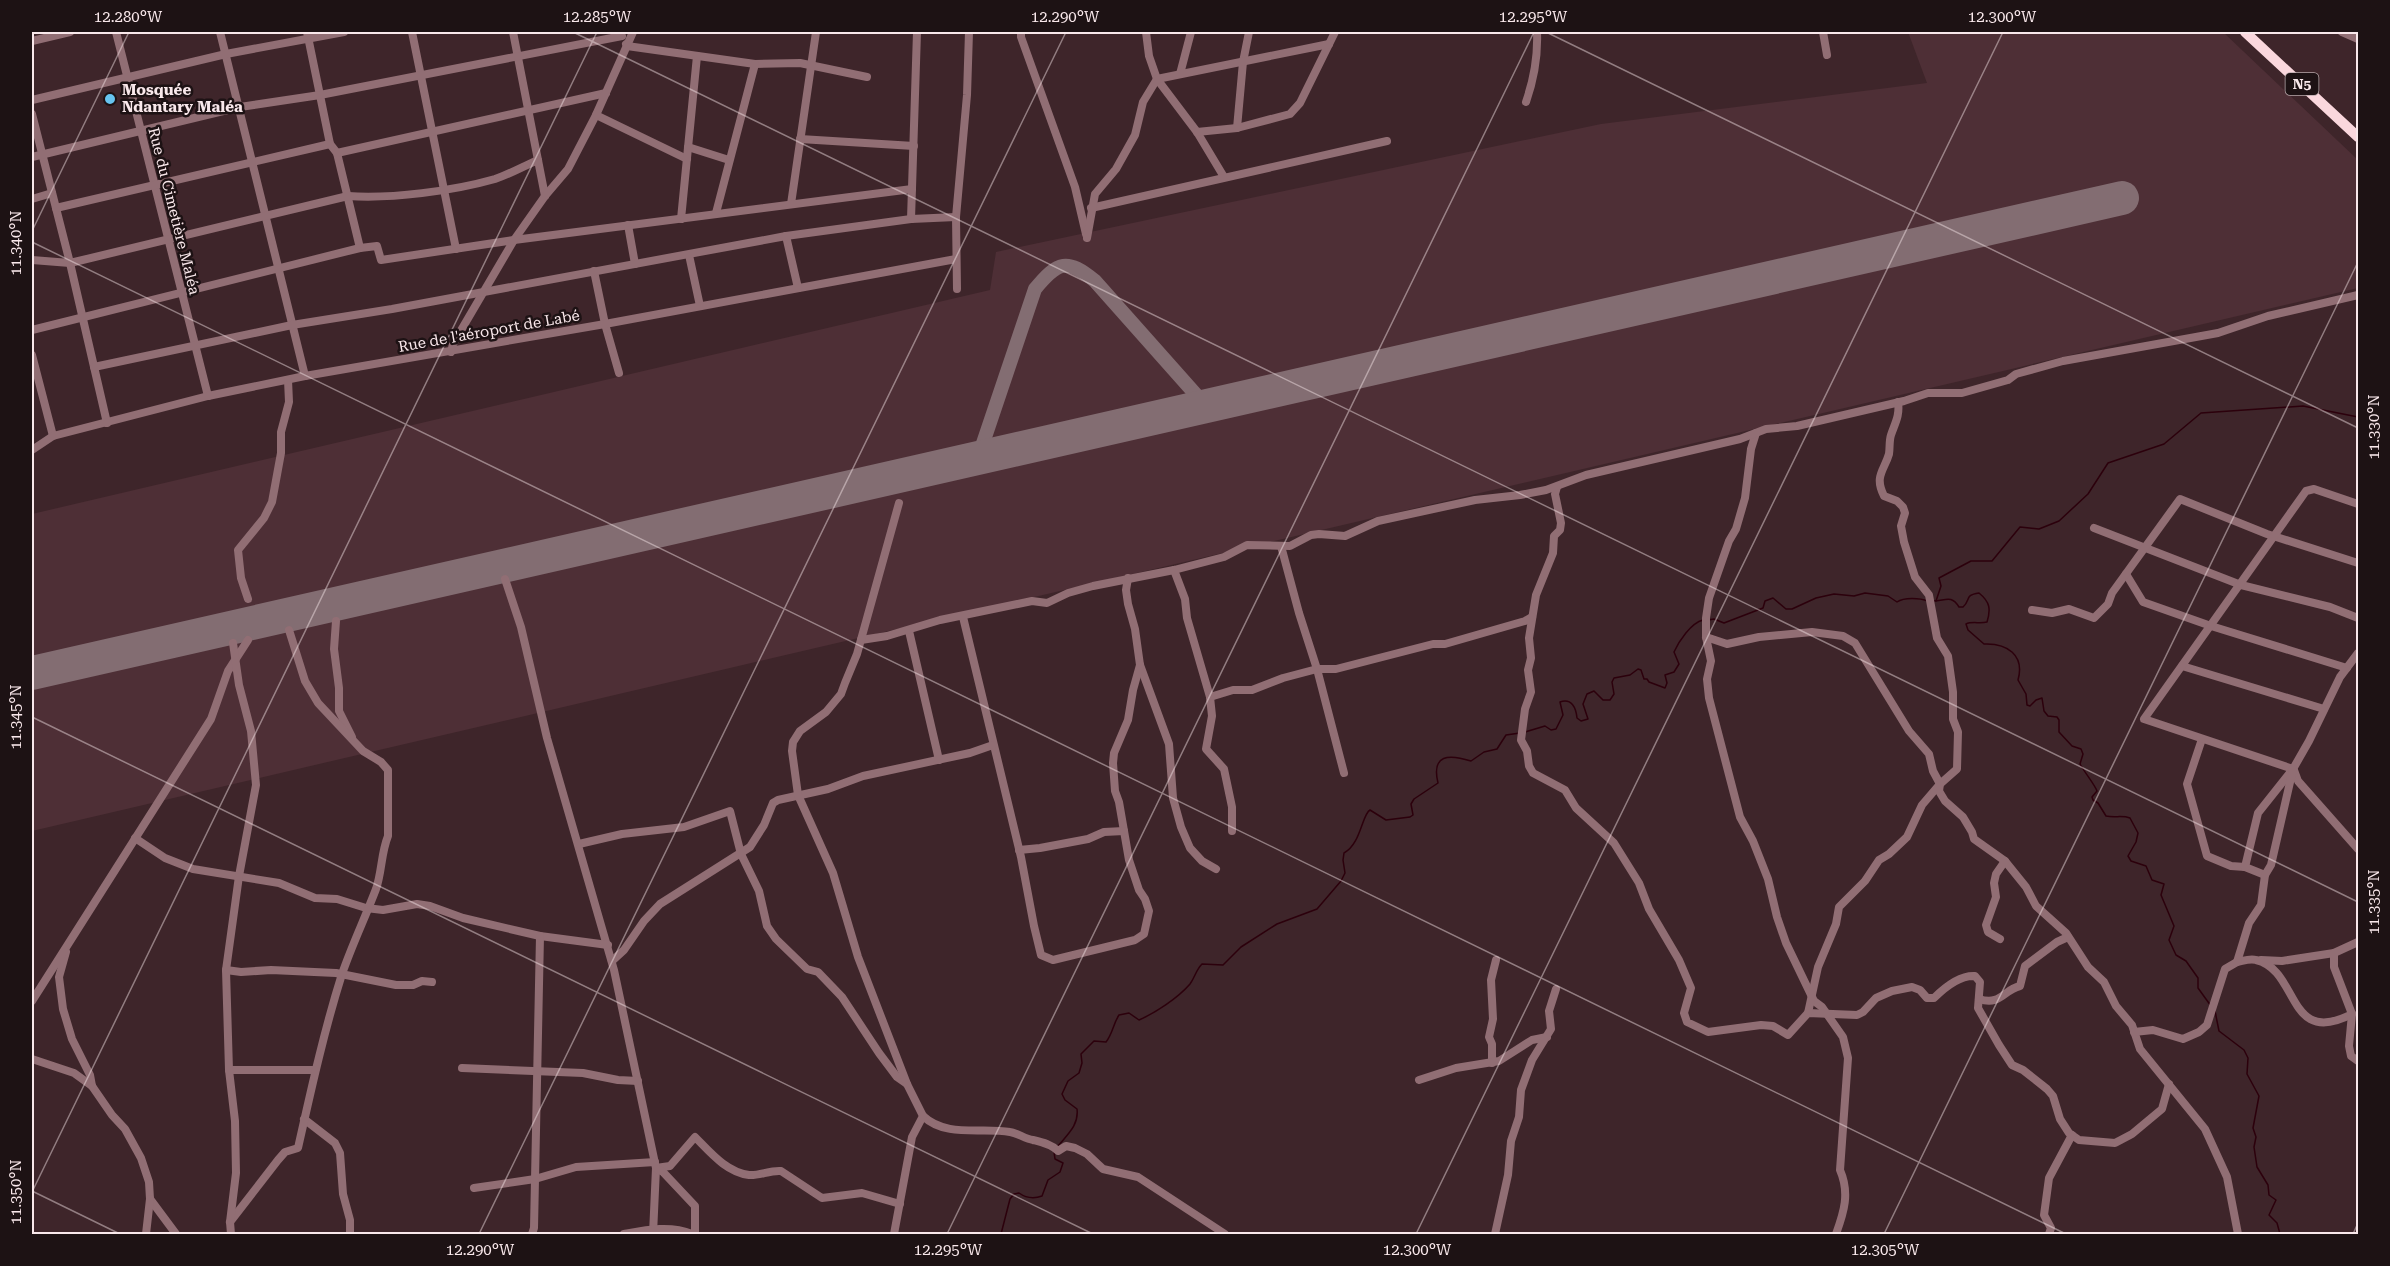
<svg xmlns="http://www.w3.org/2000/svg" width="2390" height="1266" font-family="'Roboto Serif',serif">
<style>
.built{fill:#4e2f36}
.lines{fill:none;stroke-linecap:round;stroke-linejoin:round}
.stream{stroke:#2c000c;stroke-width:1.5}
.taxiway{stroke:#836d72;stroke-width:14}
.runway{stroke:#836d72;stroke-width:34}
.minor{stroke:#916e74;stroke-width:8}
.highway{stroke:#fad7dd;stroke-width:10}
.ticks{fill:none;stroke:#f9e8eb;stroke-width:1.5;stroke-opacity:0.45}
.poi-dot{fill:#67c4f0;stroke:#1d1214;stroke-width:2}
.labels{text-anchor:middle;stroke-width:5;stroke-linejoin:round;paint-order:stroke}
.shield{fill:#1d1214;stroke:#b7a8aa;stroke-width:1.5}
.shield-label{font-size:14px;font-weight:bold;fill:#f9e8eb}
.poi-label{font-size:15px;font-weight:bold;fill:#f9e8eb;stroke:#1d1214;text-anchor:start}
.street-label{font-size:15px;fill:#f9e8eb;stroke:#1d1214}
.neatline{fill:none;stroke:#f9e8eb;stroke-width:2}
.ticks-label{font-size:15px;text-anchor:middle;fill:#f9e8eb}
</style>
<rect width="100%" height="100%" fill="#3e252a"/>
<path class="built" d="M1908,32h315l135,128v128l-2326,543v-317l958,-224 6,-38 605,-128 326,-41z"/>
<g class="lines">
<g class="stream">
<path d="M1933,601c12,0 18,-7 26,6h4c8,-7 1,-12 16,-14 11,9 12,16 8,29 -7,2 -15,-1 -21,2l2,6 16,14c23,-1 41,11 34,36l8,14 1,11 3,1 6,-6 6,-2 2,13 4,5 9,1 2,3v12l13,14 9,3 2,5 -3,10c5,9 15,21 17,27l-5,6 1,3 5,3 8,13c9,2 16,-1 24,2l8,15 -2,9 -8,14 3,5 15,5 6,14 12,4 -3,11 13,31 -5,14 7,15 10,6 12,17v10l13,18"/>
<path d="M1936,601l5,-15 -2,-8 32,-17h21l28,-34 19,2 20,-8 29,-27 20,-31 56,-19 37,-31 102,-7 55,11"/>
<path d="M1708,620l6,-1 10,4 39,-15 2,-7 8,-3 13,11h6l24,-11 18,-4 20,2 11,-3 23,3 9,6c7,-5 23,-4 31,-1"/>
<path d="M1525,732l20,-6 6,4 5,-1 7,-14 -3,-13c12,-4 16,6 17,16l4,3 7,-2 -5,-15 4,-10 7,-3 9,9h7l4,-6 -2,-12 2,-4 16,-3 8,-6 3,1 3,9h3l2,3 16,6 2,-5 -2,-8 9,-3 5,-8 -5,-12c5,-11 17,-29 29,-32"/>
<path d="M2215,1011l4,20 25,19 4,8 -1,16 12,22 -6,32 3,9 -2,10 3,20 11,18 1,10 7,5 -7,15 8,8 3,11"/>
<path d="M1058,1146c10,-12 21,-21 19,-37l-12,-9 -3,-6 6,-13 11,-8 3,-10 -1,-9 13,-13 12,1c7,-9 7,-18 13,-27l10,-2 10,7c16,-7 39,-22 51,-36 5,-7 6,-14 12,-20l21,1 18,-18 36,-23 40,-15 24,-28 4,-8 -2,-13 1,-7c17,-9 18,-39 26,-43l16,10 24,-3 3,-2 -2,-11 3,-5 24,-16c-7,-29 11,-29 33,-22l13,-9 13,-3 9,-14 14,-2"/>
<path d="M1001,1234l9,-35 4,-5 5,-1c7,5 15,6 23,3l6,-16 12,-8 3,-9 -8,-4 -1,-7"/>
</g>
<path class="taxiway" d="M978,458l57,-169c23,-28 32,-31 60,-8l111,125"/>
<path class="runway" d="M32,673l2090,-475"/>
<g class="minor">
<path d="M116,32l92,364"/>
<path d="M220,32l85,344"/>
<path d="M307,32l23,112 7,9 23,95"/>
<path d="M412,32l44,217"/>
<path d="M513,32l32,164"/>
<path d="M1021,32v5l54,150 11,47"/>
<path d="M1146,32l3,24 8,23 40,53 27,45"/>
<path d="M1823,32l4,23"/>
<path d="M2342,32l16,7"/>
<path d="M32,41l38,-9"/>
<path d="M626,44l1,2 128,18 45,-1 67,14"/>
<path d="M1180,74l11,-42"/>
<path d="M32,100l194,-46 118,-22"/>
<path d="M1526,102c8,-23 12,-46 11,-70"/>
<path d="M32,114l38,149 37,160"/>
<path d="M596,115l91,44"/>
<path d="M1237,128l6,-66 6,-30"/>
<path d="M1197,132l40,-4 53,-14 10,-11 35,-71"/>
<path d="M800,139l114,7"/>
<path d="M688,147l41,13"/>
<path d="M337,153l269,-60"/>
<path d="M32,157l208,-50 80,-12 302,-59"/>
<path d="M32,199l20,-6"/>
<path d="M791,204l25,-172"/>
<path d="M56,208l274,-64"/>
<path d="M1091,208l296,-67"/>
<path d="M716,213l39,-149"/>
<path d="M681,219l16,-163"/>
<path d="M911,219l6,-187"/>
<path d="M628,225l7,39"/>
<path d="M786,236l12,52"/>
<path d="M1087,238l8,-44 21,-25 19,-34 8,-33 14,-23 172,-35"/>
<path d="M689,255l11,51"/>
<path d="M32,260l38,3 278,-67c43,3 105,-5 147,-17 15,-5 29,-13 43,-19"/>
<path d="M594,271l11,53 14,49"/>
<path d="M957,289l-1,-72 11,-122 2,-63"/>
<path d="M32,330l328,-82 17,-2 4,14 133,-20 398,-51"/>
<path d="M451,352l2,-8 61,-104 31,-44 23,-27 28,-54 37,-83"/>
<path d="M32,355l21,81"/>
<path d="M94,367l198,-42 100,-16 394,-73 125,-17 45,-2"/>
<path d="M1756,433l-5,16 -6,49 -9,31 -7,12 -20,57 -3,20v19l5,24 -4,18 2,19 31,119 13,24 15,38 9,38 9,26 28,58 8,6 21,30 5,21 -8,112c10,23 4,42 -4,64"/>
<path d="M32,450l21,-14 155,-40 97,-20 300,-52 351,-65"/>
<path d="M1557,487l-2,7 6,29 -1,7 -6,6 -1,17 -17,42 -7,43 2,20 -3,12 3,22 -6,17 -4,31 6,11 2,15 4,7 32,17 11,18 38,35 25,40 10,26 30,51 12,28 -7,25 3,9 21,10 53,-7 12,1 15,9 20,-22 49,2 6,-3 13,-14 16,-7 20,-4 8,3 7,8h7c10,-10 26,-23 41,-22l5,6 -2,26 21,37 13,20 11,5 24,19 6,7 7,23 9,14 10,7 36,3 17,-9 30,-25 7,-25"/>
<path d="M2094,528l147,57 89,22 28,11"/>
<path d="M1281,546l18,67 18,56 27,104"/>
<path d="M1174,570l11,29 2,19 23,79 2,19 -6,33 18,20 8,38v24"/>
<path d="M2126,574l17,28 68,24 136,42"/>
<path d="M1128,578l-2,12 2,14 7,25 5,36 29,79 4,54 8,29 9,21 12,13 14,8"/>
<path d="M505,579l16,48 26,111 67,232 42,198 -3,66"/>
<path d="M248,599l-7,-21 -3,-28 26,-32 8,-16 9,-49v-21l8,-30 -1,-22"/>
<path d="M2032,610l20,3 17,-4 25,9 14,-14 4,-11 68,-94 87,35 91,29"/>
<path d="M963,617l58,240 13,69 7,29 12,5 82,-20 9,-6 5,-23 -4,-12 -6,-9 -10,-30 -10,-58 -4,-11 -2,-28 1,-10 14,-33 5,-30 7,-25"/>
<path d="M336,621l-2,28 5,39v23l13,26"/>
<path d="M909,631l30,129"/>
<path d="M1706,637l21,7 32,-7 53,-5 31,4 12,7 54,88 20,23 4,17 7,13 -1,7 6,10 18,16 9,15 2,7 31,22 21,26 10,19 30,27 22,34 16,15 12,24 16,19 8,24 65,80 22,48 11,57"/>
<path d="M861,640l26,-4 53,-16 92,-19 15,2 21,-10 25,-7 81,-16 50,-13 23,-12 43,1 21,-11 8,-1 26,2 33,-15 97,-21 45,-5 26,-5 40,-15 154,-36 26,-10 31,-3 107,-25 24,-8h34l46,-13 8,-6 47,-13 155,-28 50,-17 90,-21"/>
<path d="M2182,666l142,43"/>
<path d="M1210,697l23,-7h19l31,-12 34,-9h19l97,-25h12l80,-23 7,-4"/>
<path d="M2202,739l-15,45 20,72 24,10 14,1 20,8"/>
<path d="M2293,769l-149,-50 162,-228 8,-2 44,15"/>
<path d="M2294,770l4,11 60,68"/>
<path d="M135,838l30,20 28,11 86,14 36,15 22,1 29,9 17,2 34,-6 13,2 33,12 77,18 68,9"/>
<path d="M579,844l43,-10 62,-7 46,-16 11,43 18,37 8,35 9,13 31,30 11,3 24,25 37,56 18,24 10,7"/>
<path d="M1019,850l21,-2 48,-9 16,-7 20,-1"/>
<path d="M2245,867l13,-54 35,-44 16,-28 31,-64 18,-24"/>
<path d="M2000,939l-12,-7 -2,-7 10,-28 -2,-14 2,-9 9,-13"/>
<path d="M66,952l-7,25 4,32 9,30 18,36 2,11 20,29 13,14 16,29 8,24 1,17 26,35"/>
<path d="M2261,960l21,1 52,-8"/>
<path d="M612,961l12,-11 20,-29 16,-17 90,-57 14,-22 9,-22 5,-3 50,-11 35,-13 107,-23 23,-8"/>
<path d="M2237,962c6,-1 13,-4 19,-2 44,10 30,88 96,54l-18,-47v-14l24,-11"/>
<path d="M226,970l15,2 30,-2 65,3 60,12h17l9,-4 10,1"/>
<path d="M1979,999c22,7 24,-9 41,-13l5,-20 32,-24 11,-5"/>
<path d="M32,1001l179,-282 17,-48 20,-31"/>
<path d="M1808,1013l10,-46 18,-43 3,-17 26,-26 14,-21 10,-6 18,-17 15,-32 18,-21 17,-15 1,-37 -5,-13v-27l-5,-36 -11,-18 -8,-43 -14,-18 -11,-35 -3,-16 4,-13 -2,-6 -6,-6 -13,-5c-10,-20 0,-25 5,-42 1,-6 0,-13 2,-19 4,-12 9,-19 7,-33"/>
<path d="M2352,1014l-3,32 2,10 7,5"/>
<path d="M2134,1032l19,-2 30,9 16,-7 8,-7 18,-56 12,-7 12,-39 12,-18 4,-30 6,-10 22,-96"/>
<path d="M32,1059l42,14 18,13"/>
<path d="M1492,1063v-19l-3,-7 4,-18 -2,-39 5,-20"/>
<path d="M462,1068l121,5 35,7 20,1"/>
<path d="M229,1070h86"/>
<path d="M1419,1080l37,-12 43,-7 33,-21 15,-3"/>
<path d="M923,1116c23,22 59,11 87,16 8,1 15,7 23,8 8,2 18,4 25,11l8,-5 9,2 12,6 16,15 35,8 87,57"/>
<path d="M304,1119l31,24 5,10 3,41 7,26v14"/>
<path d="M656,1168l14,-2 25,-29c15,15 31,35 54,38 10,1 21,-5 32,-4l41,27 40,-5 38,11"/>
<path d="M657,1169l6,3 32,34v28"/>
<path d="M474,1188l61,-9 41,-12 79,-5"/>
<path d="M230,1222l48,-62 7,-8 13,-4c13,-58 26,-117 44,-174 10,-29 23,-56 34,-85 6,-17 5,-36 12,-53v-66l-7,-8 -18,-11 -45,-48 -13,-22 -16,-51"/>
<path d="M146,1234l4,-35"/>
<path d="M231,1234l-1,-12 6,-49 -1,-52 -6,-51 -3,-100 13,-94 17,-91 -5,-54 -12,-46 -6,-42"/>
<path d="M532,1234l2,-6 6,-292"/>
<path d="M624,1234c22,-4 46,-9 68,0"/>
<path d="M894,1234l18,-97 11,-21 -16,-32 -49,-127 -25,-84 -35,-78 -6,-44 1,-9 7,-11 26,-19 15,-18 4,-11 12,-29 42,-151"/>
<path d="M1495,1234l13,-59 3,-34 8,-24 2,-27 11,-30 19,-31 -2,-18 7,-22"/>
<path d="M2049,1234l2,-6 -7,-13 5,-37 23,-43"/>
</g>
<path class="highway" d="M2245,32l113,105"/>
</g>
<path class="ticks" d="M573,32l1785,870M1546,32l812,396M32,231l97,-199M32,242l2034,992M32,717l1061,517M32,1191l88,43M32,1192l565,-1160M479,1234l587,-1202M947,1234l587,-1202M1416,1234l587,-1202M1884,1234l474,-972M2353,1234l5,-11"/>
<circle class="poi-dot" cx="110" cy="99" r="6"/>
<g class="labels">
<rect class="shield" x="2285.5" y="73" width="33" height="22" rx="4.5"/>
<g class="shield-label">
<text x="2302" y="89">N5</text>
</g>
<g class="poi-label">
<text x="122" y="95">Mosquée<tspan x="122" dy="17">Ndantary Maléa</tspan></text>
</g>
<g class="street-label">
<text transform="translate(174 211) rotate(76)" y="5">Rue du Cimetière Maléa</text>
<text transform="translate(489 331) rotate(-10)" y="5">Rue de l'aéroport de Labé</text>
</g>
</g>
<rect width="2390" height="1266" fill="none" stroke="#1d1214" stroke-width="66"/>
<rect x="33" y="33" width="2324" height="1200" class="neatline"/>
<g class="ticks-label">
<text x="128" y="22">12.280°W</text>
<text x="597" y="22">12.285°W</text>
<text x="1065" y="22">12.290°W</text>
<text x="1533" y="22">12.295°W</text>
<text x="2002" y="22">12.300°W</text>
<text transform="translate(16 243) rotate(-90)" y="5">11.340°N</text>
<text transform="translate(2374 427) rotate(-90)" y="5">11.330°N</text>
<text transform="translate(16 717) rotate(-90)" y="5">11.345°N</text>
<text transform="translate(2374 902) rotate(-90)" y="5">11.335°N</text>
<text transform="translate(16 1192) rotate(-90)" y="5">11.350°N</text>
<text x="480" y="1255">12.290°W</text>
<text x="948" y="1255">12.295°W</text>
<text x="1417" y="1255">12.300°W</text>
<text x="1885" y="1255">12.305°W</text>
</g>
</svg>
